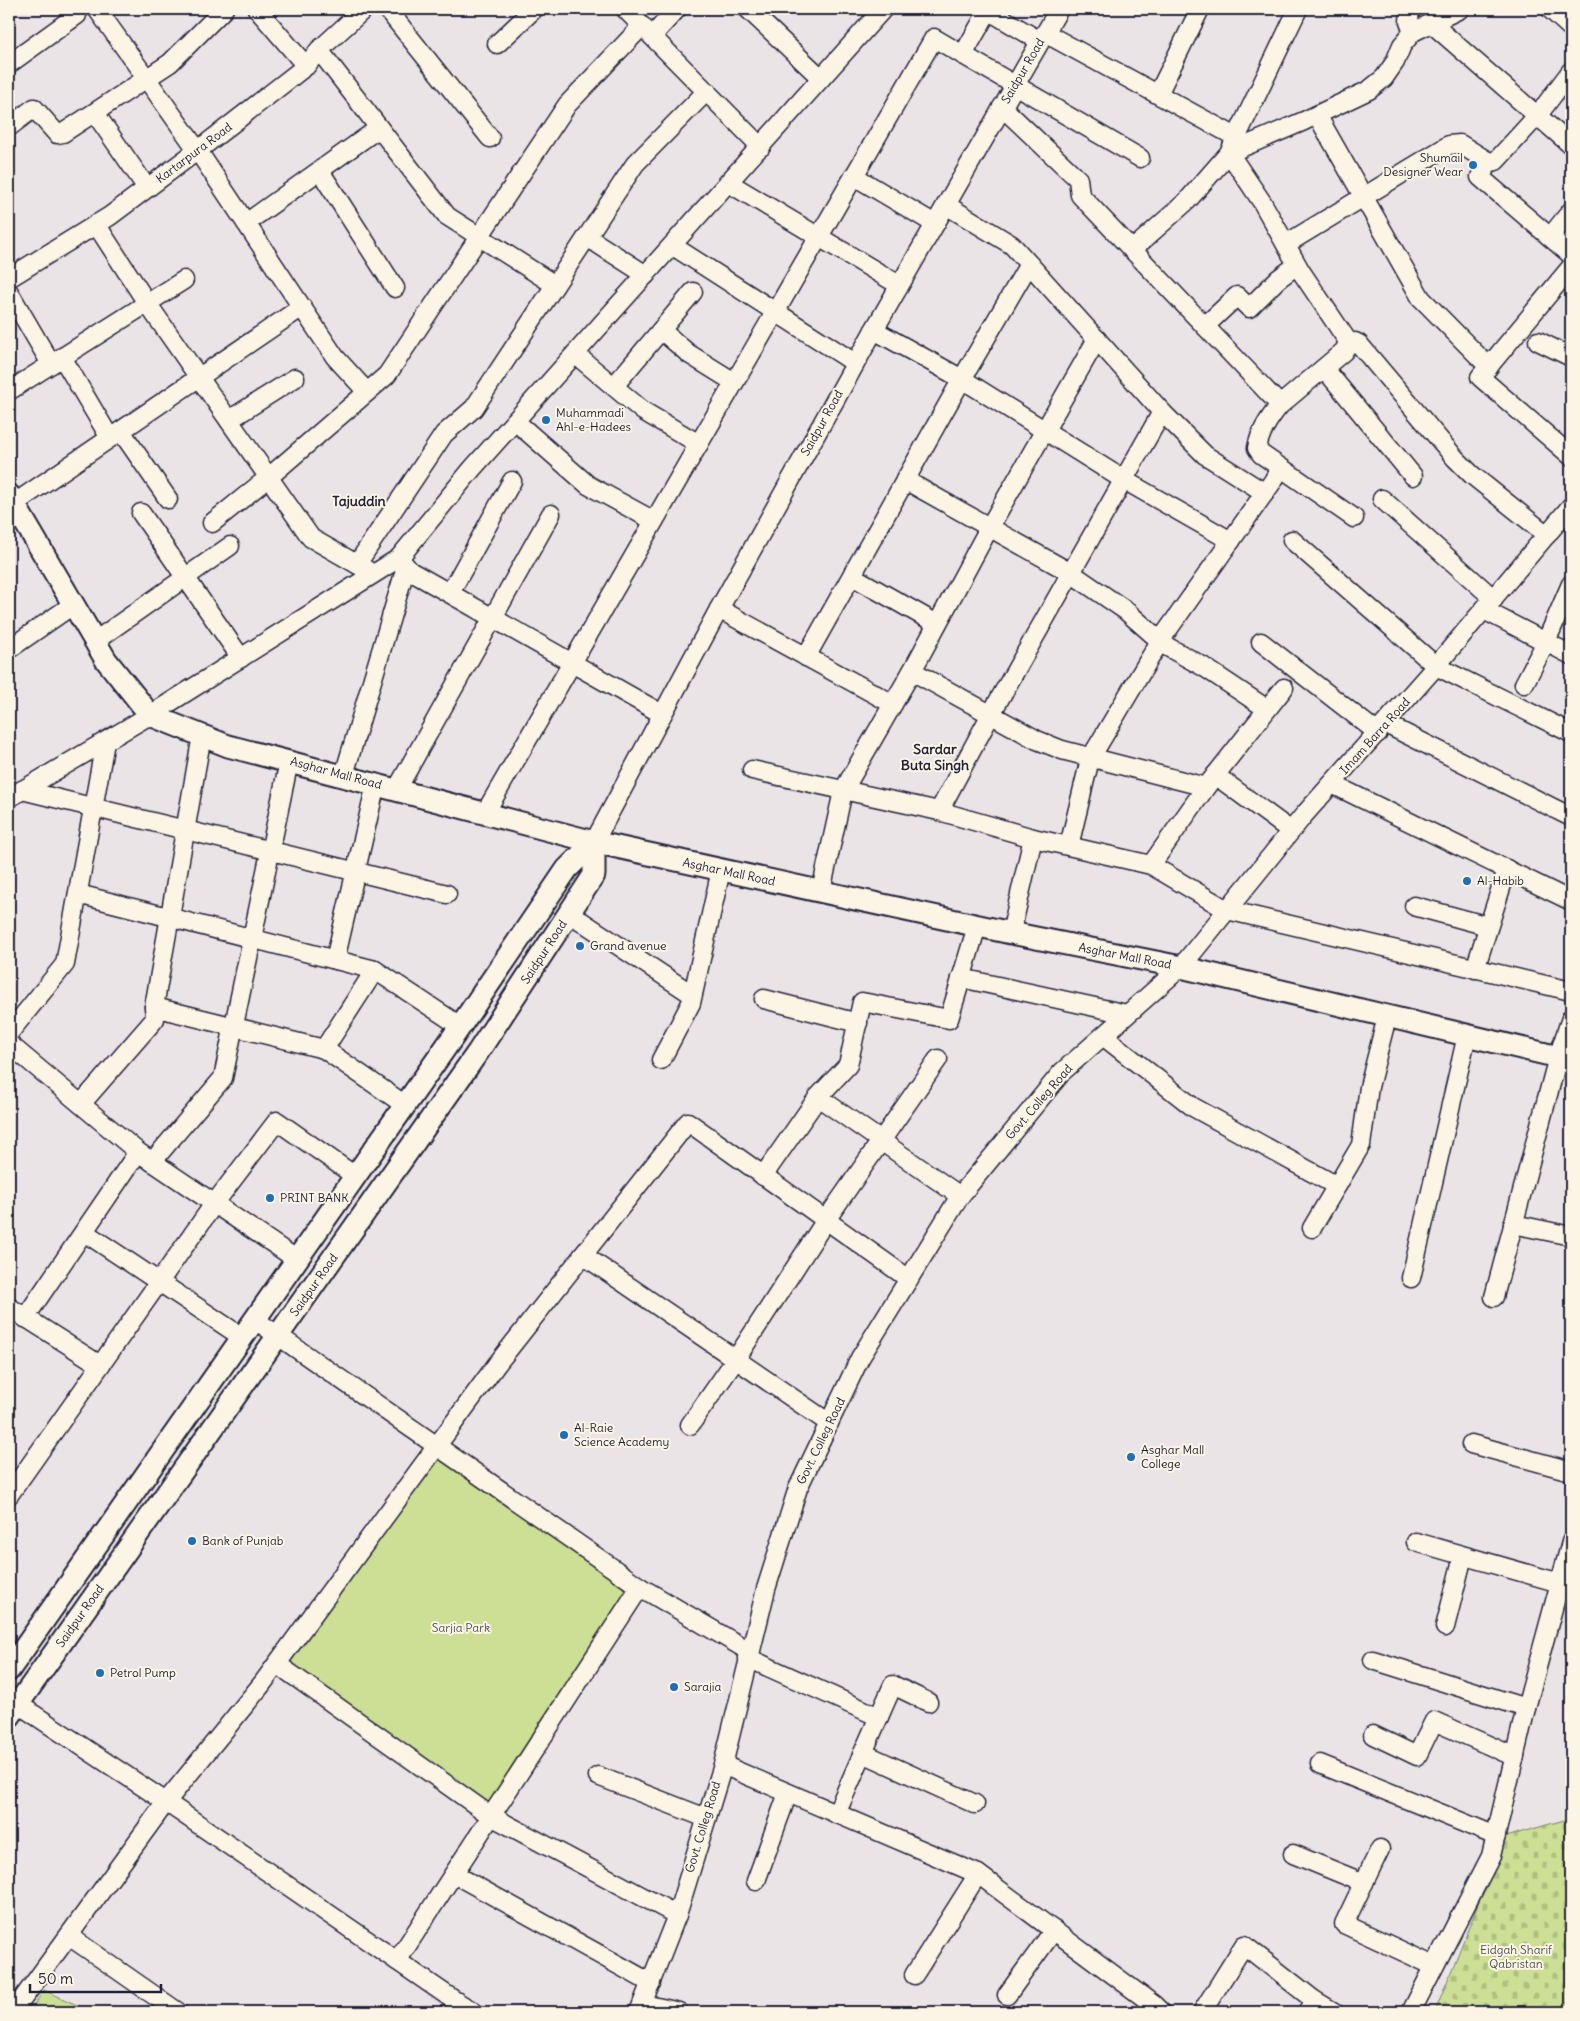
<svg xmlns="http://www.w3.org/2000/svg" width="1580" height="2021" font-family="Delius,sans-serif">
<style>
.green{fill:#ccdf94;stroke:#778068}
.cemetery{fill:url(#cemetery-stones);stroke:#778068}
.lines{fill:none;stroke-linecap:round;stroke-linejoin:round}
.minor-casing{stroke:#22223b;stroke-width:21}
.major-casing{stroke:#22223b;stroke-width:25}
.minor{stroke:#fcf5e5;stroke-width:18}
.major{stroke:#fcf5e5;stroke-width:21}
.poi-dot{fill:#1f6fb2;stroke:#fcf5e5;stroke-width:2}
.labels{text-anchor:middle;stroke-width:4;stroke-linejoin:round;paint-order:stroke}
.street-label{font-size:12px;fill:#22223b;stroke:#fcf5e5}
.poi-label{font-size:12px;fill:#22223b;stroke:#fcf5e5;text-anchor:start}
.park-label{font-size:12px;fill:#4c5151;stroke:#fcf5e5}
.neighbourhood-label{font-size:14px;font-weight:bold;fill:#22223b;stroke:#fcf5e5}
</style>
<defs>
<pattern id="cemetery-stones" width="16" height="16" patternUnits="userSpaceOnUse" patternTransform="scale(1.25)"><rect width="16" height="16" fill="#ccdf94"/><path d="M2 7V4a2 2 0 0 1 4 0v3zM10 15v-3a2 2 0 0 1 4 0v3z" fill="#afbf80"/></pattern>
</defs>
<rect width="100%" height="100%" fill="#ebe4e7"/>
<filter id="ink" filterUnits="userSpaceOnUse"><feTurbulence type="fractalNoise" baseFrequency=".02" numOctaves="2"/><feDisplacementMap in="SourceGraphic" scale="10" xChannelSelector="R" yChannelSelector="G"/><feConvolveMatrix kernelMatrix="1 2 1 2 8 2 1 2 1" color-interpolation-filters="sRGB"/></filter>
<g filter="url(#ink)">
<g class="green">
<path d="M437,1445l203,142 -149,229 -214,-152z"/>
<path d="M44,1990l48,22h-62z"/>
</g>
<path class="cemetery" d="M1571,1818v194h-136l70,-175z"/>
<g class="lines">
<g class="minor-casing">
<g id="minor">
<path d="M97,9l101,142 137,206 32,35"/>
<path d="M257,9l49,57"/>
<path d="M387,9l103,129"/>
<path d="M625,9l136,138"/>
<path d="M748,9l73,69"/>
<path d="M986,9l54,32"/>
<path d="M1410,9l-1,13 4,10"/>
<path d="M1550,9l21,19"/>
<path d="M1431,23l140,122"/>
<path d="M1045,33l191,104"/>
<path d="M652,36l25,-27"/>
<path d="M497,44l37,-35"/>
<path d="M319,50l128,166 108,69"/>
<path d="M963,55l26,-46"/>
<path d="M9,64l68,-49"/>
<path d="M1158,94l42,-85"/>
<path d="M1002,107l76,72 2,16 200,210"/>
<path d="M95,113l52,75"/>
<path d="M1317,115l104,183 68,69"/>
<path d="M9,127l25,-19 23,26 6,-1 107,-70 54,-54"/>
<path d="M1489,162l-9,15 91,78"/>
<path d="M320,171l75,117"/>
<path d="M854,176l81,48"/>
<path d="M729,183l170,102"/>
<path d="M946,205l66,40 150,167 43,43 60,38"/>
<path d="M246,223l133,-95"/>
<path d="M96,224l51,79 164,235 56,32"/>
<path d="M587,237l59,38"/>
<path d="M1550,237l21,-26"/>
<path d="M1286,244l163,-99 11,-1 29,18 7,-1 42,-46 33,-44"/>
<path d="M673,246l182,117"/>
<path d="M1132,250l55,-49 42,-48 69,-144"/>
<path d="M1571,267l-91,110 91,79"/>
<path d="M9,278l101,-62 96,-72 100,-78 13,-16 45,-41"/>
<path d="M9,292l42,72"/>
<path d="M1205,326l32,-30 12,12 29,-29 19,-14"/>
<path d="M661,330l28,24 45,28"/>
<path d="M874,330l88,49 162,101 107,61"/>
<path d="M1538,341l33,16"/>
<path d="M1347,345l8,-3 4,2 96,114 17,17 75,60"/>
<path d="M575,354l68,57 56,33"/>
<path d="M62,357l48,81"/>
<path d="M1324,368l89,108"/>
<path d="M614,386l79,-94"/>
<path d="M9,391l175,-111"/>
<path d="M229,420l66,-42"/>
<path d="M515,421l73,64 66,36"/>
<path d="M121,431l47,68"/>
<path d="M905,480l166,93 54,37 41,36 38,21 63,42"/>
<path d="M1382,499l112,100"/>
<path d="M15,503l287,-196"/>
<path d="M141,513l100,145"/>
<path d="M1354,518l-93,-64 -4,-6c3,-17 13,-31 23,-43l64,-54 3,-6v-5l-47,-70 -38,-68 -33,-49 75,-32 65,-31 15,-12 11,-16 7,-17 11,-13 47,-23"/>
<path d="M212,523l57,-46 118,-102 180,-270 75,-79"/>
<path d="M1292,540l144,126 135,67"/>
<path d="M399,558l11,13 252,143"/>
<path d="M357,564l87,-130 30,-26 161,-244 72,-73"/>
<path d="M852,576l85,48"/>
<path d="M450,593l62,-112"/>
<path d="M719,609l174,95"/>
<path d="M1484,610l87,45"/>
<path d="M95,641l135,-95"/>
<path d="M1261,642l117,91"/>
<path d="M9,649l65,-45"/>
<path d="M806,657l156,-278 67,-115"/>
<path d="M912,671l125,69 25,10 144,37"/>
<path d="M1524,684l22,-42 25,-58"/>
<path d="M1386,724l185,93"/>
<path d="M752,770l187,41 94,27 118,27 76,45 344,81"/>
<path d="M344,775l62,-208"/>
<path d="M1215,775l76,56"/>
<path d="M1332,784l239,117"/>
<path d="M397,789l154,-275"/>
<path d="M22,790l425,104"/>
<path d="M9,798l141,-83 249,-157 73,-89 411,-460"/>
<path d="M939,811l52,-97 171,-302"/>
<path d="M485,813l449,-775 206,120"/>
<path d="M594,842l125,-233 155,-279 185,-321"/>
<path d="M1069,846l21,-87 70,-118 113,-160 4,-7v-8"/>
<path d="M1151,865l55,-78 78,-99"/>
<path d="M821,891l22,-100 69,-120 77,-143 108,-189"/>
<path d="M78,894l297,76 85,56"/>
<path d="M1414,906l74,20"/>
<path d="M569,913l124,82"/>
<path d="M1011,933l22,-95"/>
<path d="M335,960l41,-176"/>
<path d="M1475,969l32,-100"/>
<path d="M961,978l166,36"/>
<path d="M764,999l94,24"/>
<path d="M154,1007l170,42 81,56"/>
<path d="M9,1033l56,-69 40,-222"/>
<path d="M1103,1036l90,71 144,79"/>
<path d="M9,1044l129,108 158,107"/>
<path d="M324,1049l51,-79"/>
<path d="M661,1060l30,-57 30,-133"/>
<path d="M818,1097l142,99"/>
<path d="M81,1104l74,-85 -1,-12 48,-272"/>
<path d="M152,1162l71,-84 66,-317"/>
<path d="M763,1176l55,-79 30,-32 14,-63 87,17 28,-93"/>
<path d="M1513,1224l58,12"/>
<path d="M1312,1228l49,-83 8,-58 18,-70"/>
<path d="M84,1232l158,105"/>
<path d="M583,1255l246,168"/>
<path d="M1411,1278l56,-243"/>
<path d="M1494,1297l64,-240 13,-39"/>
<path d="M9,1307l91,58"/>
<path d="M25,1318l113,-166"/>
<path d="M254,1319l386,268 109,64"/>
<path d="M690,1425l46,-66 90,-139 112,-161"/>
<path d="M1471,1444l100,27"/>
<path d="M9,1495l205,-291 63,-83 78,55"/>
<path d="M1416,1542l144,41"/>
<path d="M1445,1627l18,-71"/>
<path d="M748,1658l131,59"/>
<path d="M1373,1660l153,48"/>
<path d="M277,1664l214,152 186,99"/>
<path d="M9,1698l157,104 288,198 20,12"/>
<path d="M1373,1735l44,21 17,-35 81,36"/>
<path d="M863,1753l112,51"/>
<path d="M1320,1764l176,72"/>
<path d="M723,1765l255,109 176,131 7,7"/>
<path d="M598,1776l108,42"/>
<path d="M836,1814l57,-129 35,17"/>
<path d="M1380,1849l-36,75 90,42"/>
<path d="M1293,1854l71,29"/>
<path d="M454,1874l197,109"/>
<path d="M756,1881l32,-88"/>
<path d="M69,1936l109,76"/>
<path d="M397,1961l243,-374"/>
<path d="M914,1975l64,-101"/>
<path d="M1007,1995l47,-65"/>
<path d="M644,2004l35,8"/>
<path d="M13,2012l153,-210 96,-118 235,-320 191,-242 221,157"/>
<path d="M639,2012l38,-97 46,-150 43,-176 32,-101 62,-130 100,-162 102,-124 119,-105 123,-152 132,-149 135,-160"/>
<path d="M1202,2012l42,-67 70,55"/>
<path d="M1307,2012l7,-12 20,12"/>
<path d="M1411,2012l80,-156 35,-148 45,-166"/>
</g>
</g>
<g class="major-casing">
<g id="major">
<path d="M9,495l97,165 44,55 78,31 366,96 417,91 170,34 390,93"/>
<path d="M9,1670l446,-636 112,-165 27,-27"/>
<path d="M9,1717l469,-665 116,-177v-33"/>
</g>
</g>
<use href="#minor" class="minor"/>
<use href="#major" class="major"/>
</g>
</g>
<g class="poi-dot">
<circle cx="1473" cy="165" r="5"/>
<circle cx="546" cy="420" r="5"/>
<circle cx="1467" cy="881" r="5"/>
<circle cx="580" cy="946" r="5"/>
<circle cx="270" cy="1198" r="5"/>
<circle cx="564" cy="1435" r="5"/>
<circle cx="1131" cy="1457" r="5"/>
<circle cx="192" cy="1541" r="5"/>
<circle cx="100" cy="1673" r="5"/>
<circle cx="674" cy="1687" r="5"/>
</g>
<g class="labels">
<g class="street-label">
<text transform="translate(1023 71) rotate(-60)" y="4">Saidpur Road</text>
<text transform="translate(194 153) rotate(-37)" y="4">Kartarpura Road</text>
<text transform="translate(822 423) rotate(-61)" y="4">Saidpur Road</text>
<text transform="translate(1375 736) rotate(-48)" y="4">Imam Barra Road</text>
<text transform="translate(336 773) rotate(15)" y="4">Asghar Mall Road</text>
<text transform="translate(729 872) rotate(12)" y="4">Asghar Mall Road</text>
<text transform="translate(544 952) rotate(-57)" y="4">Saidpur Road</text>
<text transform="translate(1125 956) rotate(11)" y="4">Asghar Mall Road</text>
<text transform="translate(1039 1102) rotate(-49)" y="4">Govt. Colleg Road</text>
<text transform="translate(314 1285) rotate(-55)" y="4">Saidpur Road</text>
<text transform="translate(821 1441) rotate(-64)" y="4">Govt. Colleg Road</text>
<text transform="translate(80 1616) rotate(-55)" y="4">Saidpur Road</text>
<text transform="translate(703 1827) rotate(-73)" y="4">Govt. Colleg Road</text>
</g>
<g class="poi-label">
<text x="1463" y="162" text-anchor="end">Shumail<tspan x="1463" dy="14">Designer Wear</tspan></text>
<text x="556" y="417">Muhammadi<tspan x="556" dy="14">Ahl-e-Hadees</tspan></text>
<text x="1477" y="885">Al-Habib</text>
<text x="590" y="950">Grand avenue</text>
<text x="280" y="1202">PRINT BANK</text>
<text x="574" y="1432">Al-Raie<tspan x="574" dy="14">Science Academy</tspan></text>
<text x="1141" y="1454">Asghar Mall<tspan x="1141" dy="14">College</tspan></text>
<text x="202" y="1545">Bank of Punjab</text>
<text x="110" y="1677">Petrol Pump</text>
<text x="684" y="1691">Sarajia</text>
</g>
<g class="park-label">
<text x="461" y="1632">Sarjia Park</text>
<text x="1516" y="1954">Eidgah Sharif<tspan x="1516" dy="14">Qabristan</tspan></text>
</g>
<g class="neighbourhood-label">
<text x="359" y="506">Tajuddin</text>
<text x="935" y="754">Sardar<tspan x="935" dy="16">Buta Singh</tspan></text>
</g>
</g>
<rect width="1580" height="2021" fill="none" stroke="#fcf5e5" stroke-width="30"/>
<rect x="15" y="15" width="1550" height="1991" fill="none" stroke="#22223b" stroke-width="2" filter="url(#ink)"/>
<path d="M30 1984v8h131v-8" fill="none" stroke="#22223b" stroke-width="2.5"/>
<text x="38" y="1984" font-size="15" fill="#22223b" stroke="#fcf5e5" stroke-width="4" paint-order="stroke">50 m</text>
</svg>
